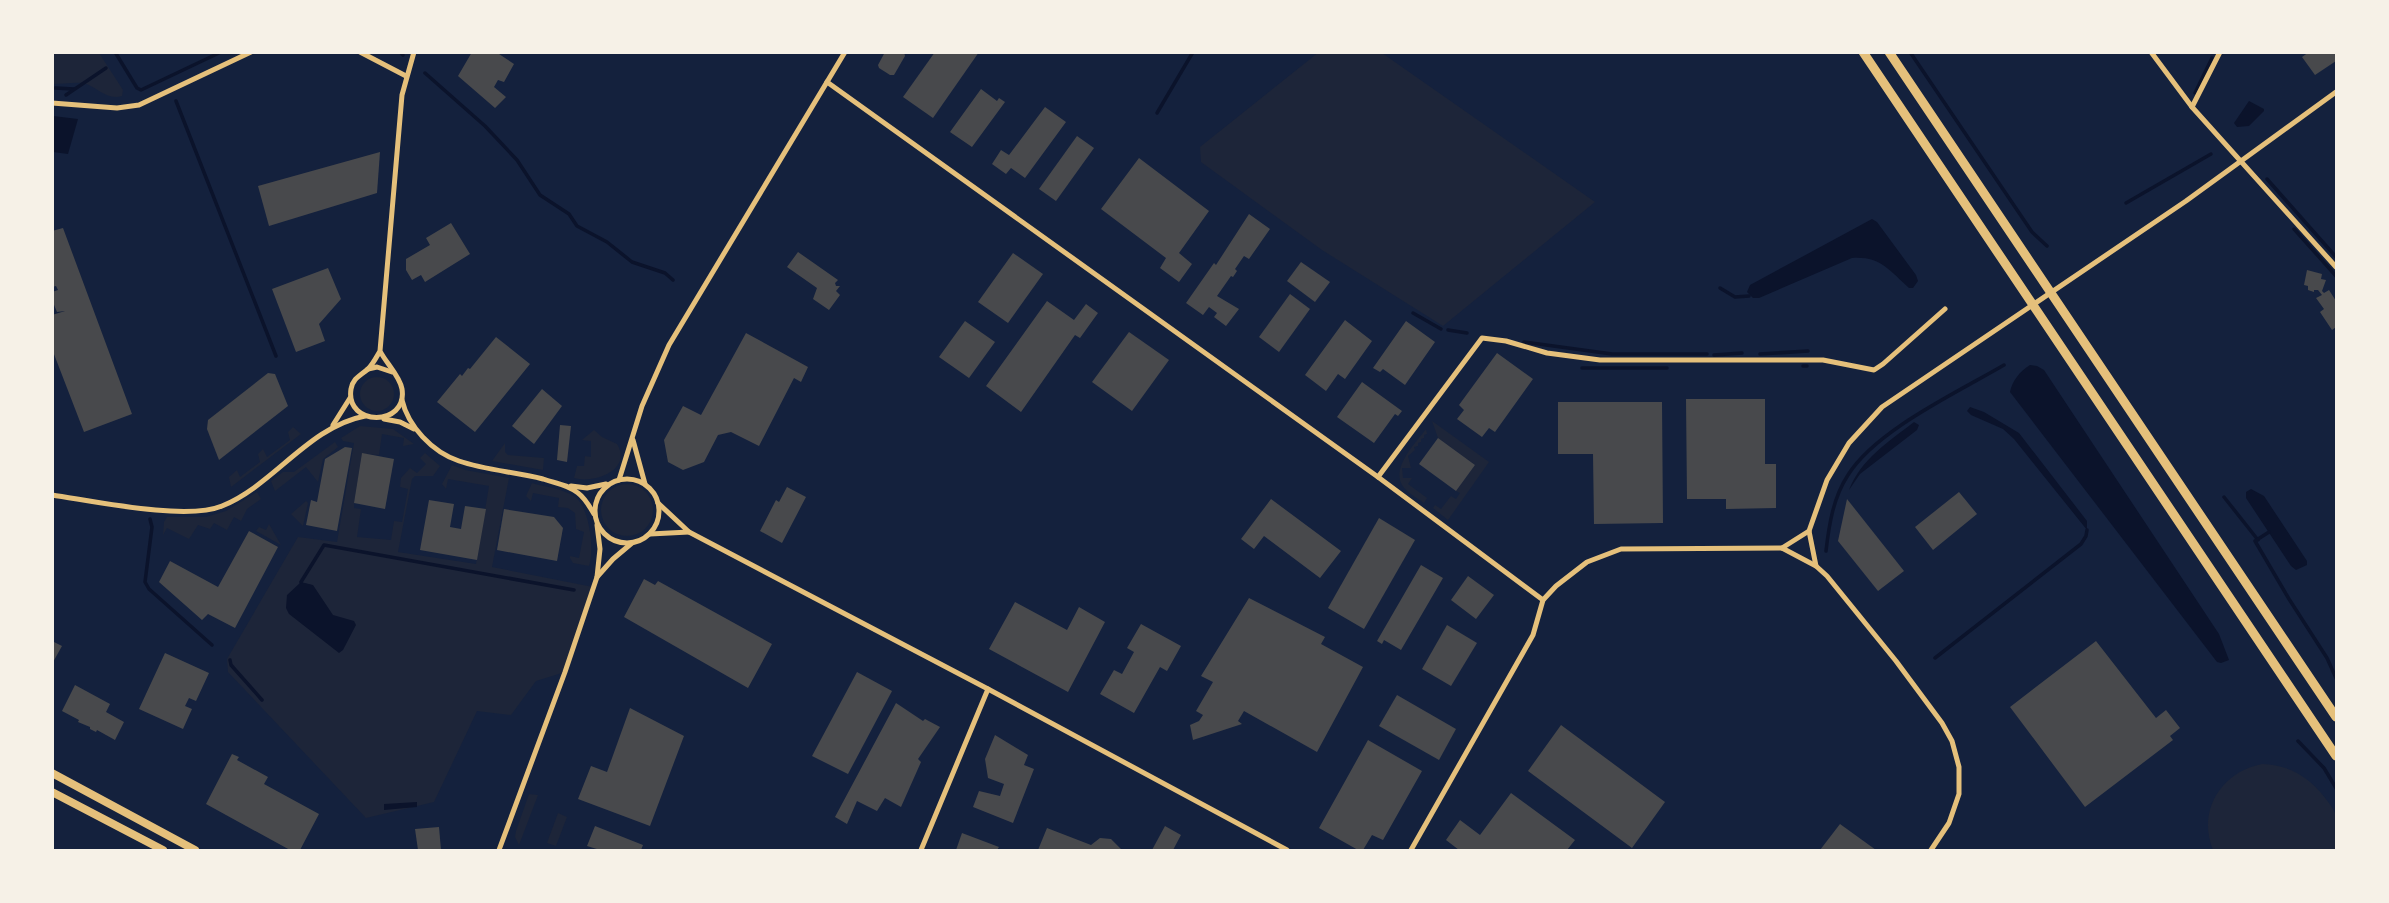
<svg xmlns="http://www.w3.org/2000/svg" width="2389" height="903" font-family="Manrope,sans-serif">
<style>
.green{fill:#1d2539}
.water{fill:#0b132b}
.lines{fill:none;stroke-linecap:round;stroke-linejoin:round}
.stream{stroke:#0b132b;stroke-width:3.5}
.building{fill:#48494c}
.minor{stroke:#e5c07b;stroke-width:5}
.primary{stroke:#e5c07b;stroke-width:8}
.motorway{stroke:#e5c07b;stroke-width:9}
</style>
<rect width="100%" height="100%" fill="#14213d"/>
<g class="green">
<path d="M1319,52l63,1 213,149 -152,124 -121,-76 -121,-88 -1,-15z"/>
<path d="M52,53h47l24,37 -1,6c-15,5 -26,-10 -39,-13 -9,-1 -21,1 -30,1z"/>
<circle cx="377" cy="394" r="17"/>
<path d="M1432,421l57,41 -41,58 -15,-12 2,-3 6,4 10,-13 5,3 4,-6 -4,-2 19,-26 -37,-27z"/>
<path d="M360,426l33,3 21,15 -11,2 1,-8 -22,-4 -3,21 -17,-1 -8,49v5l7,1 -4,28 34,3 3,-19 8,1 6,-33 -8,-2 1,-9 9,-10 7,5 9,-9 -6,-6 5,-5 15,13 -7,10h-18l-3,3 -14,73 78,12 13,-78 -41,-7 -2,10 -4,-5 10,-19 13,5 44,8 -17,89 101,20 -28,85 -29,9 -25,34 -34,-4 -43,91 -68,16 -138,-146 -1,-13 71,-122 39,5 17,-99 -11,-2 -2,-3z"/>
<path d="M293,427l8,7 -70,53 -2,-10 8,-7 3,7 20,-15 -2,-8 5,-5 4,8 23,-17 -2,-8z"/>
<path d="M1426,429l1,5 -3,1v3l-3,1v3l-3,1v3l-4,1 1,3 -7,6 3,12h-9l1,10h9l-4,6 19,14 -3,5c-7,-5 -18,-11 -22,-18 -10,-19 13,-41 24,-56z"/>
<path d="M594,430l8,7 15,7c16,26 -23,40 -43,34l3,-12h7l1,-10 6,1v-16l-9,-1z"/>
<path d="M335,442l3,5 -15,12 -5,23 -12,-15 -31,24 -4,-10 12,-9h11z"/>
<path d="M505,443v9l3,3 36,3 -1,12 -51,-9z"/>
<path d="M532,483c13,4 32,6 43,14 14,9 20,53 14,69l-16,-3 -3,-5v-2l9,2 5,-26 -8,-3 -1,-16 -7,-5 -10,-1 1,-9 -26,-5 -2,8 -5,-5z"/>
<circle cx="627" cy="510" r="26"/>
<path d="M257,492l4,7 -14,10 -6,12 -7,-4 -7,13 -13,-7 -4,6 -12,-4 -9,14 -22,-11 -4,7 1,-13 3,-5h39l20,-6z"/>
<path d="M306,501l2,2 -5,23 -12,-12z"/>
<path d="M269,524l12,21 -25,-14 3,-4 7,3z"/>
<path d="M2262,764c30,1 50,15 67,39 3,5 7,9 7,15 2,10 1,22 0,32h-123c-16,-39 8,-78 49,-86z"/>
<path d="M529,794l9,1 -19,50 -4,-8 1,-6z"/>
<path d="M558,813l9,4 -11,29 -9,-3z"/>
</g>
<g class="water">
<path d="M2249,101l15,8v2l-15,15 -12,1 -3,-4z"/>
<path d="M53,116l25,3 -10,35 -15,-2z"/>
<path d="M1872,219l5,3 39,53 2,6 -5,7h-4c-20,-18 -29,-32 -57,-30l-93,40h-6l-6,-6 3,-7z"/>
<path d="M2030,365l7,1 7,4 175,264 10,26 -8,3 -4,-1 -207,-270c2,-11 10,-21 20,-27z"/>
<path d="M1970,407l14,5 35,21 68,88v9l-73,-91 -11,-10 -32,-14 -4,-4z"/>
<path d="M1914,422l5,3 -2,5 -57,44 -11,16c12,-31 39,-48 65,-68z"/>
<path d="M2251,489l13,7 43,65v4l-11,5 -5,-4 -45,-68v-6z"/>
<path d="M301,582l12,3 20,30 21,6 2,4 -13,25 -4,3 -50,-39 -3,-6 1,-13z"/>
<path d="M417,802v5l-33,3v-6z"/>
</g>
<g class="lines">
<g class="stream">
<path d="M115,52l22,36 4,2 80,-38"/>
<path d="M400,52l3,3"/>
<path d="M1910,52l122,180 15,14"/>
<path d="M425,73l60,53 32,34 23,35 29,19 8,12 30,16 25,20 33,11 8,7"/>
<path d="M55,88l19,1"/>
<path d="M2195,93l17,-35"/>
<path d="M66,95l40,-27"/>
<path d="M176,101l100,255"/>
<path d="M1157,113l36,-61"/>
<path d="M2267,179l69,78"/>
<path d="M2126,203l85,-49"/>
<path d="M2294,229l42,47"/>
<path d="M1720,288l15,9 14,-1"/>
<path d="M1413,313l28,16"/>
<path d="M1448,330l19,3"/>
<path d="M1524,342l88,12h95"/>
<path d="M1760,354l48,-3"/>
<path d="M1714,355l28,-2"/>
<path d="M1803,366h4"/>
<path d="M1582,368h85"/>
<path d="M2224,497l34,43"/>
<path d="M150,519l2,8 -7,55 4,7 63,56"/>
<path d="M2269,532l-14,9 34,58 38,59 9,20"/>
<path d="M1826,551c3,-26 7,-53 22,-76 28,-45 110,-83 156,-110"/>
<path d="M301,582l23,-37 250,45"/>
<path d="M1935,658l146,-114 5,-8 1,-6"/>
<path d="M230,660l1,5 31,35"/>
<path d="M2298,741l26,27 12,20"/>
</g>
</g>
<g class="building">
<path d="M472,52h24l18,12 -10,18 -6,-2 -4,7 12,10 -11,11 -37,-32z"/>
<path d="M885,52h19l1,4 -11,19h-4l-11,-7 -1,-3z"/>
<path d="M935,52h44l-46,66 -30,-21z"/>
<path d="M2309,52h27v9l-21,14 -13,-18z"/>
<path d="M981,89l16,12 2,-3 6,4 -33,45 -22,-15z"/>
<path d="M1045,107l21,15 -41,56 -14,-10 -5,6 -14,-10 9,-14 8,5z"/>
<path d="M1077,136l17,12 -38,53 -17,-12z"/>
<path d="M380,152l-3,41 -108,33 -11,-40z"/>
<path d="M1139,158l70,53 -30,42 13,11 -13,18 -19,-14 6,-10 -65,-49z"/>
<path d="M1249,214l21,15 -21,30 -5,-3 -9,13 2,2 -4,6 -2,-1 -14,20 22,13 -13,17 -12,-9 3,-4 -8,-6 -6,8 -17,-12 28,-40 2,2z"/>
<path d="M451,223l19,31 -45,28 -4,-7 -9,5 -6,-10v-11l24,-14 -4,-7z"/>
<path d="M63,228l69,186 -48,18 -32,-83v-34l13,-4 -8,1 -5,-12v-8l6,-2 -2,-4 -4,1v-56z"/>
<path d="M798,252l40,28 -3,3 1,3h4l-4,5 4,4 -11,15 -16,-11 4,-11 -30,-21z"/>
<path d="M1013,253l30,21 -35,49 -30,-21z"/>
<path d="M1301,262l29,20 -15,20 -28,-21z"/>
<path d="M328,268l13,31 -22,25 6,17 -29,11 -24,-63z"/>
<path d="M2307,270l15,4 -1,5 5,1 -4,11 2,2 5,-3 7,11v26l-4,3 -12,-18 4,-3 -8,-11 6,-3 -4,-5h-4v2l-6,-2v-4l-4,-1z"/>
<path d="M1290,294l20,15 -31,43 -20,-15z"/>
<path d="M1047,301l27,19 12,-16 12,9 -18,25 -5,-3 -54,77 -35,-26z"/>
<path d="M1345,320l27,21 -27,38 -7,-5 -12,17 -21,-16z"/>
<path d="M965,321l30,21 -26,36 -30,-21z"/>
<path d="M1406,321l29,21 -30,43 -22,-16 -3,3 -7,-4z"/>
<path d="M1129,332l40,28 -37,51 -40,-29z"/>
<path d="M746,333l62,34 -7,15 -7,-4 -35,68 -28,-14 -13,3 -14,27 -21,8 -15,-8 -4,-22 19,-34 18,9z"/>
<path d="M496,337l34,27 -55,68 -38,-30 23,-28 2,2 6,-8 2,1z"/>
<path d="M1497,353l36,26 -38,53 -6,-4 -7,9 -25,-18 7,-9 -5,-5z"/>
<path d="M268,373l7,1 13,32 -69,54 -12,-31 1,-9z"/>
<path d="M1362,382l40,29 -4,5 -3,-2 -21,29 -37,-26z"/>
<path d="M542,389l20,17 -28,38 -22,-18z"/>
<path d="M1686,399h79v65h11v44l-50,1v-10h-39z"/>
<path d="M1558,402h104l1,121 -69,1 -1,-70h-35z"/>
<path d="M560,425l11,1 -4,36 -10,-2z"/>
<path d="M1438,438l37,27 -19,26 -37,-27z"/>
<path d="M345,447l7,1 -15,83 -31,-6 5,-25 6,2 8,-43z"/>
<path d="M362,453l32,6 -9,50 -31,-6z"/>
<path d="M787,487l19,10 -24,46 -22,-12 16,-31 3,2z"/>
<path d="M1959,492l18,22 -44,36 -18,-23z"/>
<path d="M1271,499l70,52 -21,27 -56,-42 -10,13 -13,-10z"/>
<path d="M1847,499l57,72 -26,20 -40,-50z"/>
<path d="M429,500l25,4 -4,23 11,2 4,-23 21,3 -9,51 -57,-10z"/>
<path d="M504,509l50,8 9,11 -6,33 -60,-11z"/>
<path d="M1379,518l36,22 -51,89 -36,-21z"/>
<path d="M249,531l29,16 -43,81 -27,-14 -6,6 -43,-38 11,-21 48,26z"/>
<path d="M1421,565l22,13 -42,72 -17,-10 -2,4 -5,-3z"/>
<path d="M1468,576l26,19 -18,24 -25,-19z"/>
<path d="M644,579l11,6 3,-4 114,63 -24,44 -124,-71z"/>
<path d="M1249,598l76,39 -4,7 42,23 -46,85 -73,-41 -6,10 4,3 -49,16 -3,-15 9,-4 4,-6 -7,-4 17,-29 -12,-6z"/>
<path d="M1015,602l52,28 12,-23 26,15 -37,70 -79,-43z"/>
<path d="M1141,624l40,22 -14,25 -7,-4 -26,46 -34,-19 14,-24 8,4 12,-22 -7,-4z"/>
<path d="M1447,625l30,18 -26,43 -29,-17z"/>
<path d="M52,641l10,5 -10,18z"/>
<path d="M2096,641l60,77 10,-8 14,18 -10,8 3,4 -88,67 -75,-100z"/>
<path d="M165,653l44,20 -13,28 -7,-3 -4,8 7,3 -9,20 -44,-20z"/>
<path d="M857,672l35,19 -44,83 -36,-18z"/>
<path d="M75,685l35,19 -4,8 18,10 -9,18 -18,-10 -1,2 -6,-3v-2l-12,-5 1,-2 -17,-9z"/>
<path d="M1397,695l59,34 -17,31 -60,-34z"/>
<path d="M896,703l27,18 2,-2 15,8 -22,32 3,3 -20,45 -16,-9 -8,13 -20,-10 -10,23 -12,-7z"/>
<path d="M630,708l54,28 -34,90 -72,-27 13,-33 16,6z"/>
<path d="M1561,725l104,77 -33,46 -104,-77z"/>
<path d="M995,735l33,20 -4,10 10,4 -21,54 -40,-16 6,-16 21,5 4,-12 -16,-6 -3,-19z"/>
<path d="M1368,740l54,31 -39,69 -11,-5 -9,15h-5l-39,-22z"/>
<path d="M232,754l7,3 -2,3 31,17 -4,7 55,30 -19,36h-10l-84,-46z"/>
<path d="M1511,793l64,47 -8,10h-108l-13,-10 14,-20 20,15z"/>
<path d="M1840,824l36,26h-56z"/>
<path d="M595,826l48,19 -2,5h-41l-13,-4z"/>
<path d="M1165,826l16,9 -8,15h-21z"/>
<path d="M439,827l2,23h-23l-3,-21z"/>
<path d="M1047,828l44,17 9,-7 11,1 11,11h-84z"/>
<path d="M962,833l37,14 -2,3h-41z"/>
</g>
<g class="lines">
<g class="minor">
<path d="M360,52l46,24"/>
<path d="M2151,52l41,55 144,160"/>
<path d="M827,82l551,395 165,123"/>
<path d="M52,103l65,5 22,-3 112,-53"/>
<path d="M2192,107l28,-55"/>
<path d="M380,351c-3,5 -7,13 -12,18 -8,7 -15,9 -17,20 -6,38 57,38 51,0 -2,-13 -16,-26 -22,-38l22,-256 12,-43"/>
<path d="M368,369l9,-2 15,5"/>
<path d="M402,400c6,26 30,52 57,61 26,9 57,11 84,18 12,4 26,6 35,14 7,5 12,14 16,21"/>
<path d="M384,419l16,3 14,7"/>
<path d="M333,425l17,-27"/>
<path d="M633,440l12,44"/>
<path d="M1378,477l104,-139 24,3 41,12 53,7h223l51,10 9,-6 62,-55"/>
<circle cx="627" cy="511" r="32"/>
<path d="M619,480l23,-74 27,-61 176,-293"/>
<path d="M571,486l16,2 19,-4"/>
<path d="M52,495c41,6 134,26 170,11 52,-21 86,-79 143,-90"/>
<path d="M658,503l31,29 299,157 299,161"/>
<path d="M650,534l39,-2"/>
<path d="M1782,548l27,-17"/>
<path d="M1816,566l-7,-35 18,-51 22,-37 33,-36 304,-206 150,-109"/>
<path d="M597,577l16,-18 19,-16"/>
<path d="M499,850l66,-178 32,-95 3,-28 -3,-24"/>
<path d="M921,850l67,-161"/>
<path d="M1411,850l122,-215 10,-35 13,-14 31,-24 34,-13 161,-1 34,18 11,10 69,85 46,62 10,18 7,26v27l-10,29 -18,27"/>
</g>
<g class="primary">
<path d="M52,773l143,77"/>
<path d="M52,792l111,58"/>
</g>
<g class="motorway">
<path d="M1863,52l473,704"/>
<path d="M1889,52l447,665"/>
</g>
</g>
<rect width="2389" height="903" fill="none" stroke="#f6f1e7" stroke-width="108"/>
</svg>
